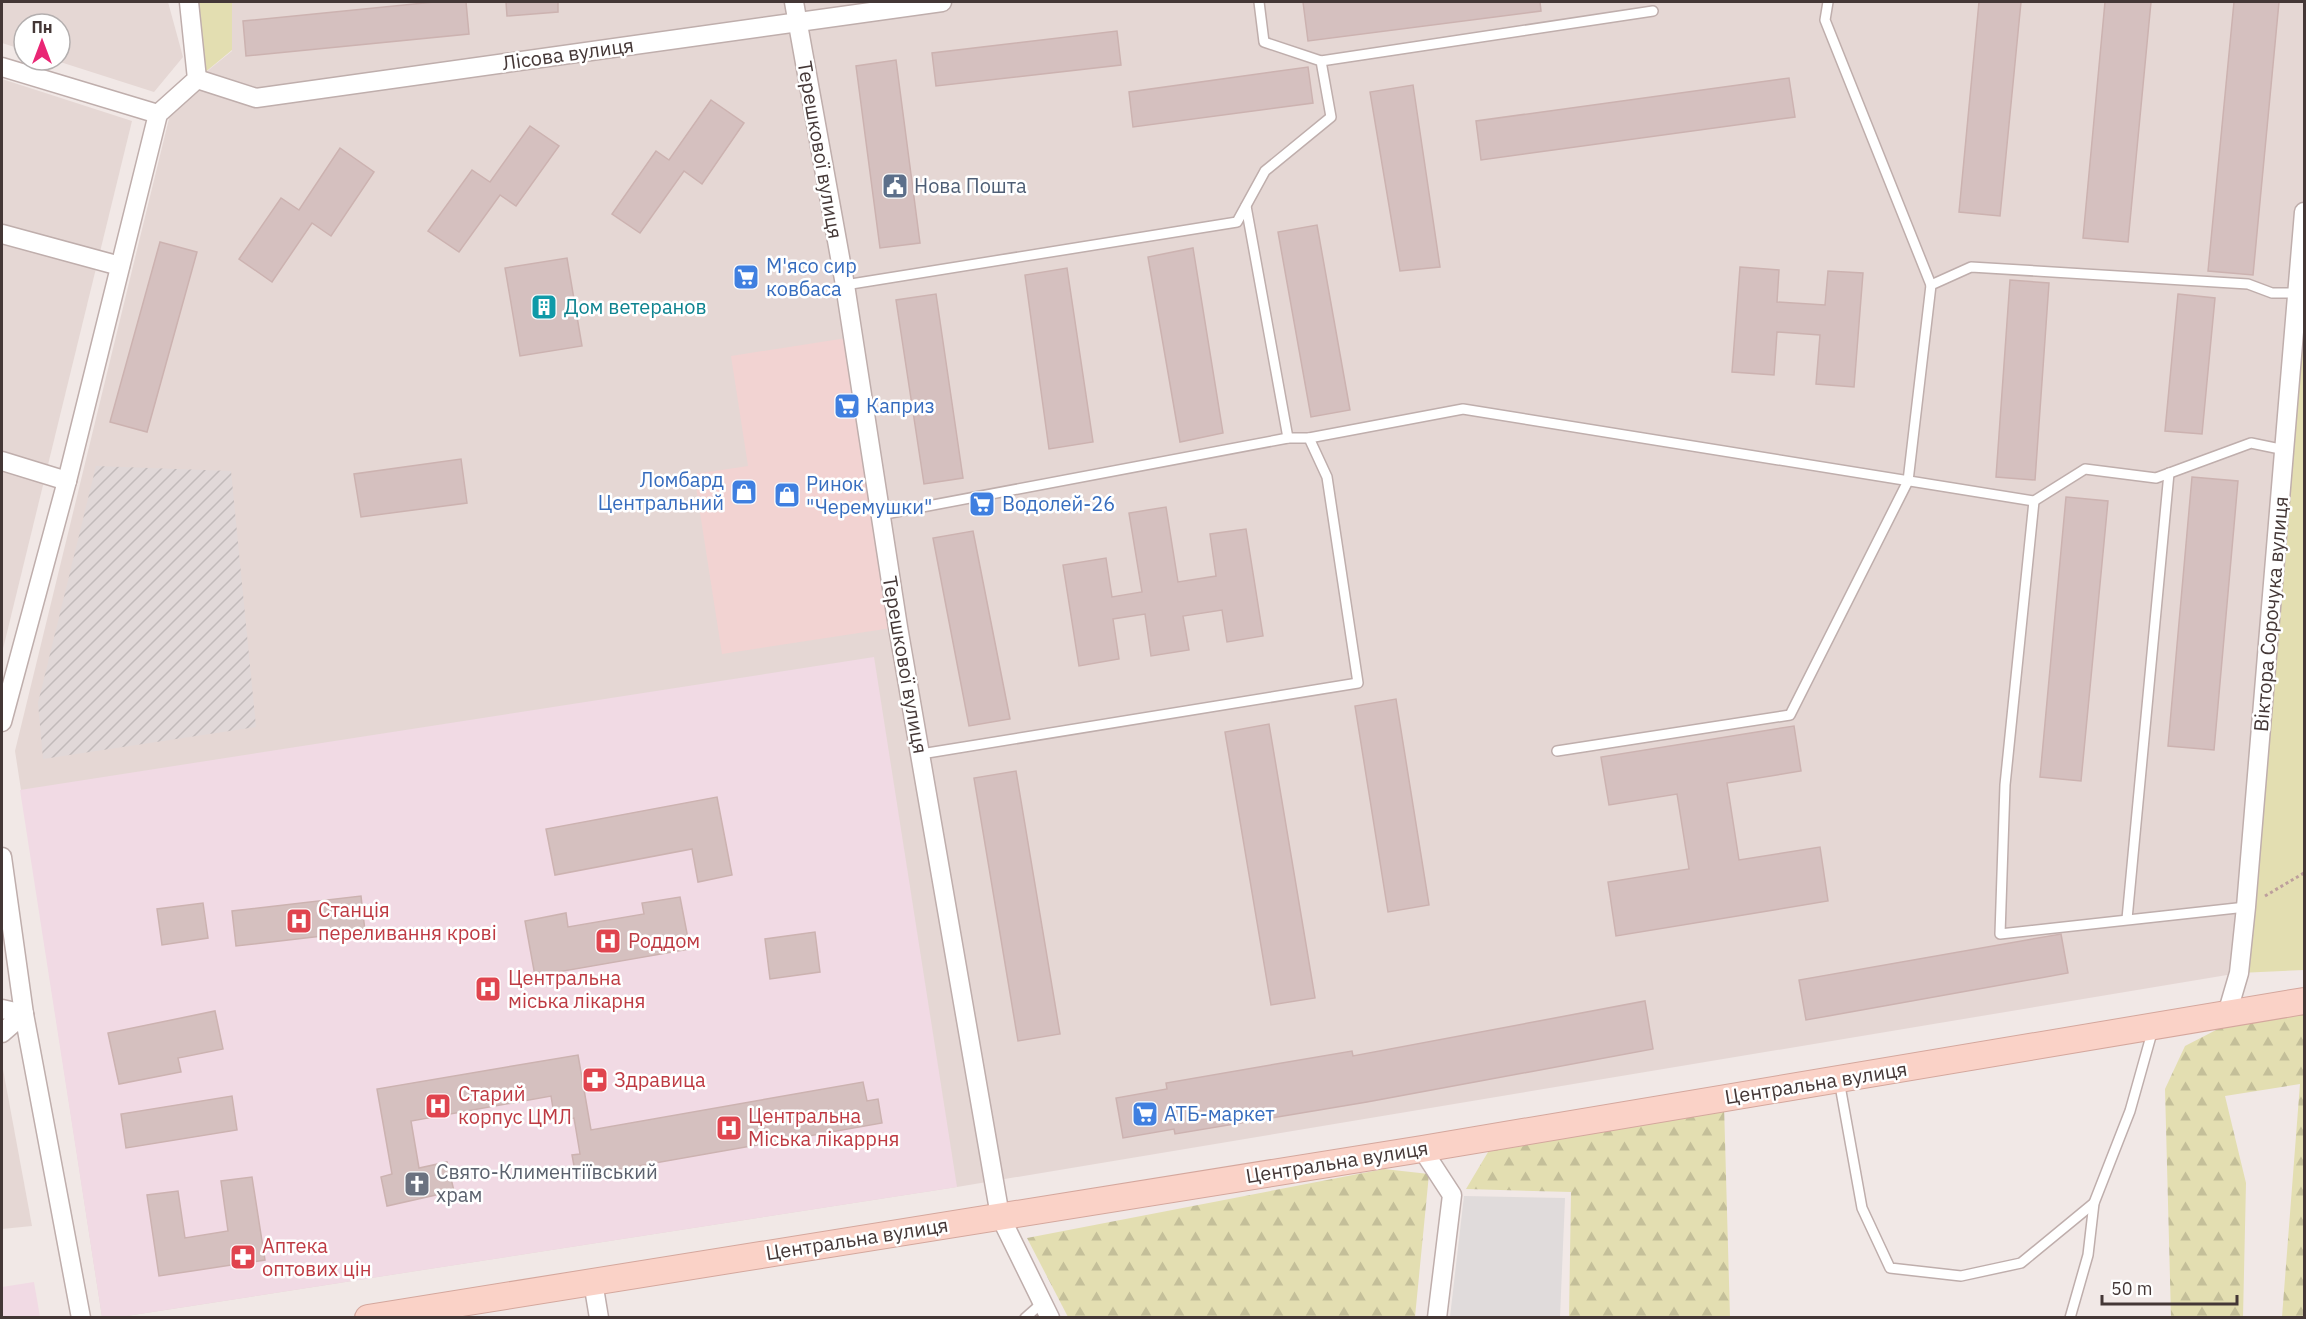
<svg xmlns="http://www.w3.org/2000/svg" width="2306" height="1319" font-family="'IBM Plex Sans',sans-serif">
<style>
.residential{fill:#e5d7d4}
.commercial{fill:#f2d3d2}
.industrial{fill:url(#industrial-furrows)}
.medical{fill:#f1dae4}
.green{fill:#e3deb1}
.forest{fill:url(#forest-firs)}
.parking{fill:#e0dbdb}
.building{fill:#d5c0bf;stroke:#ccb2b0;stroke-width:1.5}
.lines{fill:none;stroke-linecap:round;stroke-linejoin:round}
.lane-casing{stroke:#bfaeac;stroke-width:12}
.street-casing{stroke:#bfaeac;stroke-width:21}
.secondary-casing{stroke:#d4a79d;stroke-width:28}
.path{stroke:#bd9f9c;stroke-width:3;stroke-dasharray:3 3;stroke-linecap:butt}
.lane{stroke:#fff;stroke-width:9}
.street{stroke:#fff;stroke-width:18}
.secondary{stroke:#fad2c7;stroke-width:26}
.labels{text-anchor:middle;stroke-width:5;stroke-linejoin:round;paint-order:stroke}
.street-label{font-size:20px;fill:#443736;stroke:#fff}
.service-label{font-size:20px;fill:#4e5e75;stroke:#fff;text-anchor:start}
.shop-label{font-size:20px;fill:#366cbe;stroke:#fff;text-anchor:start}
.culture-label{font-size:20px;fill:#0d838f;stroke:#fff;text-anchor:start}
.health-label{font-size:20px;fill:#be3a42;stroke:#fff;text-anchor:start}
.worship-label{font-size:20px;fill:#5b616d;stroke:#fff;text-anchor:start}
</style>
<defs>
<pattern id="industrial-furrows" width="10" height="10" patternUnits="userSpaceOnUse" patternTransform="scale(1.5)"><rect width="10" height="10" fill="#e1d8d8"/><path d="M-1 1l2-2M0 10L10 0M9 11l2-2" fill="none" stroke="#c2baba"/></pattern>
<pattern id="forest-firs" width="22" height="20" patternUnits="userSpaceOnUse" patternTransform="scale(1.5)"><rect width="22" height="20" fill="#e3deb1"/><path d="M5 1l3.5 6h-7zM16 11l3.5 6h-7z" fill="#c4bf99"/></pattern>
</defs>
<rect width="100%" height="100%" fill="#f1e8e6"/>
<g class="residential">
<path d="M2,2h166l15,55 -29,35 -100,-32h6v-36h-36v26l-22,-7z"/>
<path d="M232,2h2072v210l-65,761 -1282,214 -837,130h-18l-87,-566 159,-653 58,-47z"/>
<path d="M2,79l130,42 -130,532z"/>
<path d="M2,1064l30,162 -30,3z"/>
</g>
<path class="commercial" d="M853,337l45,290 -176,27 -28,-180 54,-8 -17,-110z"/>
<path class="industrial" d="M96,466l135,5 25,256 -213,32 -5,-56z"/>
<g class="medical">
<path d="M874,657l83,530 -837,130h-18l-82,-527z"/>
<path d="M34,1282l6,35h-38v-30z"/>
</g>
<g class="green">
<path d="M189,2h43v48l-35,29z"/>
<path d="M2304,212v758l-65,3z"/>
</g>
<g class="forest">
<path d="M2304,1004v313h-22l18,-233 -75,12 21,87 -3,135 -72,-1 -6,-228 20,-43 62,-32z"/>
<path d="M1724,1105l6,212h-161l2,-125 -105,-3 28,-47z"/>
<path d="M1384,1169l45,5 -14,143h-347l-41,-79z"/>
</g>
<path class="parking" d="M1464,1196l101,2 -5,119h-110z"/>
<g class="building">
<path d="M434,2h32l3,32 -223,22 -3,-35z"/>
<path d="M506,2h52v10l-51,4z"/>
<path d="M1303,2h237l1,9 -233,30z"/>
<path d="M1979,2h42l-21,214 -41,-4z"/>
<path d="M2105,2h46l-23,240 -45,-4z"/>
<path d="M2234,2h45l-26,273 -45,-4z"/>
<path d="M1117,31l4,34 -185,21 -4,-33z"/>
<path d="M896,60l24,183 -40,5 -24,-182z"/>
<path d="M1308,67l5,36 -180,24 -4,-35z"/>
<path d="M1789,78l6,39 -314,43 -5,-39z"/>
<path d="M1413,85l27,182 -40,4 -30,-179z"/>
<path d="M711,100l33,23 -42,61 -18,-13 -44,62 -28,-19 44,-63 13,9z"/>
<path d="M530,126l29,20 -43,60 -16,-11 -41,57 -31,-21 44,-61 18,12z"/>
<path d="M340,148l34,24 -43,64 -19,-13 -40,59 -33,-23 42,-61 18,12z"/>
<path d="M1317,225l33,185 -39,7 -33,-185z"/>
<path d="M160,242l37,10 -50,180 -37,-10z"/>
<path d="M1193,248l30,185 -43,9 -32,-185z"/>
<path d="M567,258l15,88 -62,10 -15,-88z"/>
<path d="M1740,267l39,3 -2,32 48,3 3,-34 35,2 -9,114 -38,-3 4,-49 -43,-3 -3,43 -42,-3z"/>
<path d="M1067,268l26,174 -44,7 -24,-174z"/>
<path d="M2010,280l39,3 -14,197 -39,-3z"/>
<path d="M936,294l27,184 -39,6 -28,-184z"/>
<path d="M2178,294l37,4 -13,136 -37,-3z"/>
<path d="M461,459l6,44 -106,14 -7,-43z"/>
<path d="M2192,477l46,4 -24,269 -46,-4z"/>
<path d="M2066,497l42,4 -27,280 -41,-4z"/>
<path d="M1166,507l12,75 38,-6 -6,-42 36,-5 17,107 -36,6 -5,-32 -39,6 6,34 -38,6 -6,-42 -32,5 6,40 -40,7 -16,-101 43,-7 6,39 30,-5 -13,-79z"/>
<path d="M973,531l37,188 -41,7 -36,-188z"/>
<path d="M1396,699l33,206 -41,7 -33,-206z"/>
<path d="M1269,724l46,274 -44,7 -46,-273z"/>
<path d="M1794,726l7,45 -74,12 12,77 81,-13 8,54 -212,35 -8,-54 81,-13 -12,-75 -68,11 -8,-48z"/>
<path d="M1016,771l44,263 -42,7 -44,-263z"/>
<path d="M717,797l15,78 -34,7 -6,-33 -137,26 -9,-46z"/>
<path d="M361,896l4,35 -129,15 -4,-35z"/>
<path d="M680,897l10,52 -155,27 -10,-55 41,-8 2,14 76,-13 -2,-11z"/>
<path d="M203,903l5,35 -46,7 -5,-36z"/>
<path d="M815,932l5,40 -50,7 -5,-40z"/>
<path d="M2061,934l7,39 -262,47 -7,-40z"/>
<path d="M1645,1001l8,48 -286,53 -192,32 -1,-5 -51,9 -7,-40 51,-9 -1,-6 186,-32 1,5z"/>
<path d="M215,1011l8,38 -45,9 3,14 -62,12 -11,-51z"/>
<path d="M578,1055l13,75 272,-48 4,19 11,-2 4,24 -306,54 -4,-22 8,-1 -6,-36 -19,3 -4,-25 -140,25 8,47 28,-6 7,29 -67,15 -6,-29 11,-3 -15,-85z"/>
<path d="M232,1096l5,34 -111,18 -5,-34z"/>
<path d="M252,1177l13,83 -106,16 -12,-81 31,-4 7,47 43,-7 -7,-50z"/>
</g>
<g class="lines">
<g class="lane-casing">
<g id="lane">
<path d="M1828,2l-3,18 106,265"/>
<path d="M1321,61l332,-50"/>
<path d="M1246,206l42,232"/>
<path d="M845,285l392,-63 28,-51 66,-54 -10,-56 -57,-19 -5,-40"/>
<path d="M1309,438l154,-29 571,92 51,-32 71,9 95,-35 34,7"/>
<path d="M2034,501l-29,284 -5,149 246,-27"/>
<path d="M880,515l408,-77h21l18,39 31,206 -437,71"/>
<path d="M1557,751l233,-36 118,-234 23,-196 40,-18 277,17 24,9h27"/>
<path d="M2127,919l42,-446"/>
<path d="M1839,1080l23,128 28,60 71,8 60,-13 73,-60"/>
<path d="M1025,1318l17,-15"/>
<path d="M2070,1318l18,-63 6,-52 36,-92 23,-82"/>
</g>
</g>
<g class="street-casing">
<g id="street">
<path d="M794,2l51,283 53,342 102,589 50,102"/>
<path d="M2,67l156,47"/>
<path d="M197,79l59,19 686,-96"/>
<path d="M2,234l118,32"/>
<path d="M2,461l65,20"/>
<path d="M2,722l65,-241 91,-367 39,-35 -8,-77"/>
<path d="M2,857l22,157 57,304"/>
<path d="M2,1009l22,5"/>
<path d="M2227,1014l12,-41 7,-66 58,-695"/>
<path d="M2,1033l22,-19"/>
<path d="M1422,1149l30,46 -15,123"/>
<path d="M593,1282l6,36"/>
</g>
</g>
<g class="secondary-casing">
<path id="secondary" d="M368,1318l1054,-169 882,-148"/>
</g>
<path class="path" d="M2265,896l39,-23"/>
<use href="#lane" class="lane"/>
<use href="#street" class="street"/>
<use href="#secondary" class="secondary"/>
</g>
<defs>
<g id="civic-square" transform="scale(1.35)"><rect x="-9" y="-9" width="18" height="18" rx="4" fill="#5c6f8a" stroke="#fff"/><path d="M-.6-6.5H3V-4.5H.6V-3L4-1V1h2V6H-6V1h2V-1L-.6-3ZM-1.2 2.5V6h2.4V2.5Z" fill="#fff"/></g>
<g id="supermarket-square" transform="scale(1.35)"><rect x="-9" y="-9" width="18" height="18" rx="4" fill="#3f7fe0" stroke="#fff"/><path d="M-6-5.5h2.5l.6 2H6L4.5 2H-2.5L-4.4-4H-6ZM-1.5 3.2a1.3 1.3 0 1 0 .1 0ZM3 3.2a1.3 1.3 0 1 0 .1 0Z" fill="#fff"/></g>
<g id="building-square" transform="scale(1.35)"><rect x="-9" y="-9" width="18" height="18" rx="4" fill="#0f9aa8" stroke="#fff"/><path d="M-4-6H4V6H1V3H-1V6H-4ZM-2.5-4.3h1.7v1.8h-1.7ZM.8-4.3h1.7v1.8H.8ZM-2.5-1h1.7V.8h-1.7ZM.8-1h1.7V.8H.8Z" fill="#fff"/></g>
<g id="shop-square" transform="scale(1.35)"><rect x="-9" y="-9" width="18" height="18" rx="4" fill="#3f7fe0" stroke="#fff"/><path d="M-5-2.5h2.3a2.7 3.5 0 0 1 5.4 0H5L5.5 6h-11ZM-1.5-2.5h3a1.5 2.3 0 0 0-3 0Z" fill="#fff"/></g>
<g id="hospital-square" transform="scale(1.35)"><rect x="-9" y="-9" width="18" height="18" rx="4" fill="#e0444e" stroke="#fff"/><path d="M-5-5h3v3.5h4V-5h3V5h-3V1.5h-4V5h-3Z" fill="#fff"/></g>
<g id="pharmacy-square" transform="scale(1.35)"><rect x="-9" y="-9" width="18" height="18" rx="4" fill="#e0444e" stroke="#fff"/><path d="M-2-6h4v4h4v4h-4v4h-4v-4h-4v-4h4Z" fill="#fff"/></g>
<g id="church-square" transform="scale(1.35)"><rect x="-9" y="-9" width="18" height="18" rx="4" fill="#6b7280" stroke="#fff"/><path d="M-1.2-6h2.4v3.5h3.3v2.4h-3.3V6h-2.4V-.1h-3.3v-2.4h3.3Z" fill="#fff"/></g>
</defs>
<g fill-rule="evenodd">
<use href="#civic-square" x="895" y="186"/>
<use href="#supermarket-square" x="746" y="277"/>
<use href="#building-square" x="544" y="307"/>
<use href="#supermarket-square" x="847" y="406"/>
<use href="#shop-square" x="744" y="492"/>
<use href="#shop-square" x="787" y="495"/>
<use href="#supermarket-square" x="982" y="504"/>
<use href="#hospital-square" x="299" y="921"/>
<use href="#hospital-square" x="608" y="941"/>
<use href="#hospital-square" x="488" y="989"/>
<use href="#pharmacy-square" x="595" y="1080"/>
<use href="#hospital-square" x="438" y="1106"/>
<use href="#supermarket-square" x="1145" y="1114"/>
<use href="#hospital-square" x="729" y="1128"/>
<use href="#church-square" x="417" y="1184"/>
<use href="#pharmacy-square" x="243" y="1257"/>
</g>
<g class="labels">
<g class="street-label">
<text transform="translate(568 54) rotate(-8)" y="7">Лісова вулиця</text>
<text transform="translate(820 150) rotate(80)" y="7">Терешкової вулиця</text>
<text transform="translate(2271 614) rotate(-85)" y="7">Віктора Сорочука вулиця</text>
<text transform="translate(905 665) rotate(80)" y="7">Терешкової вулиця</text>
<text transform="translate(1816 1083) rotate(-9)" y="7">Центральна вулиця</text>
<text transform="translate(1337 1162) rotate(-9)" y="7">Центральна вулиця</text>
<text transform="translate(857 1239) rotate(-9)" y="7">Центральна вулиця</text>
</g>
<g class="service-label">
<text x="914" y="193">Нова Пошта</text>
</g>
<g class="shop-label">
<text x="766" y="273">М'ясо сир<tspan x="766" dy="23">ковбаса</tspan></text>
<text x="866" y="413">Каприз</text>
<text x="724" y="487" text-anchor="end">Ломбард<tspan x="724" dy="23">Центральний</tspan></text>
<text x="806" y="491">Ринок<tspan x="806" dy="23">"Черемушки"</tspan></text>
<text x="1002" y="511">Водолей-26</text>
<text x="1164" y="1121">АТБ-маркет</text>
</g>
<g class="culture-label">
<text x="564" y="314">Дом ветеранов</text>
</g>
<g class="health-label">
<text x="318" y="917">Станція<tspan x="318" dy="23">переливання крові</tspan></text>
<text x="628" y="948">Роддом</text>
<text x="508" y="985">Центральна<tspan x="508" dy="23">міська лікарня</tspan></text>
<text x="614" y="1087">Здравица</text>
<text x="458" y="1101">Старий<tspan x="458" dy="23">корпус ЦМЛ</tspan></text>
<text x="748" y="1123">Центральна<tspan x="748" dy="23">Міська лікаррня</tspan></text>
<text x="262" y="1253">Аптека<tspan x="262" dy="23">оптових цін</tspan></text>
</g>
<g class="worship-label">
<text x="436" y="1179">Свято-Климентіївський<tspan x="436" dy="23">храм</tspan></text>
</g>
</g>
<rect width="2306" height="1319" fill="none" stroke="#443736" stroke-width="6"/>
<g transform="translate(42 42)"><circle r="28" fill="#ffffff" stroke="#b4afaf" stroke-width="1.5"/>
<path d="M0-4.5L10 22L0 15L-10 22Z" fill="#e92674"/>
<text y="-9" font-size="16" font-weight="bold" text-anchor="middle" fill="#443736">Пн</text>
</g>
<path d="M2102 1295v9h135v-9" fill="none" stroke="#443736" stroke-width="3"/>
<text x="2111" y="1295" font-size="18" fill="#443736" stroke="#ffffff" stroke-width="4.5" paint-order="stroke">50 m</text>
</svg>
